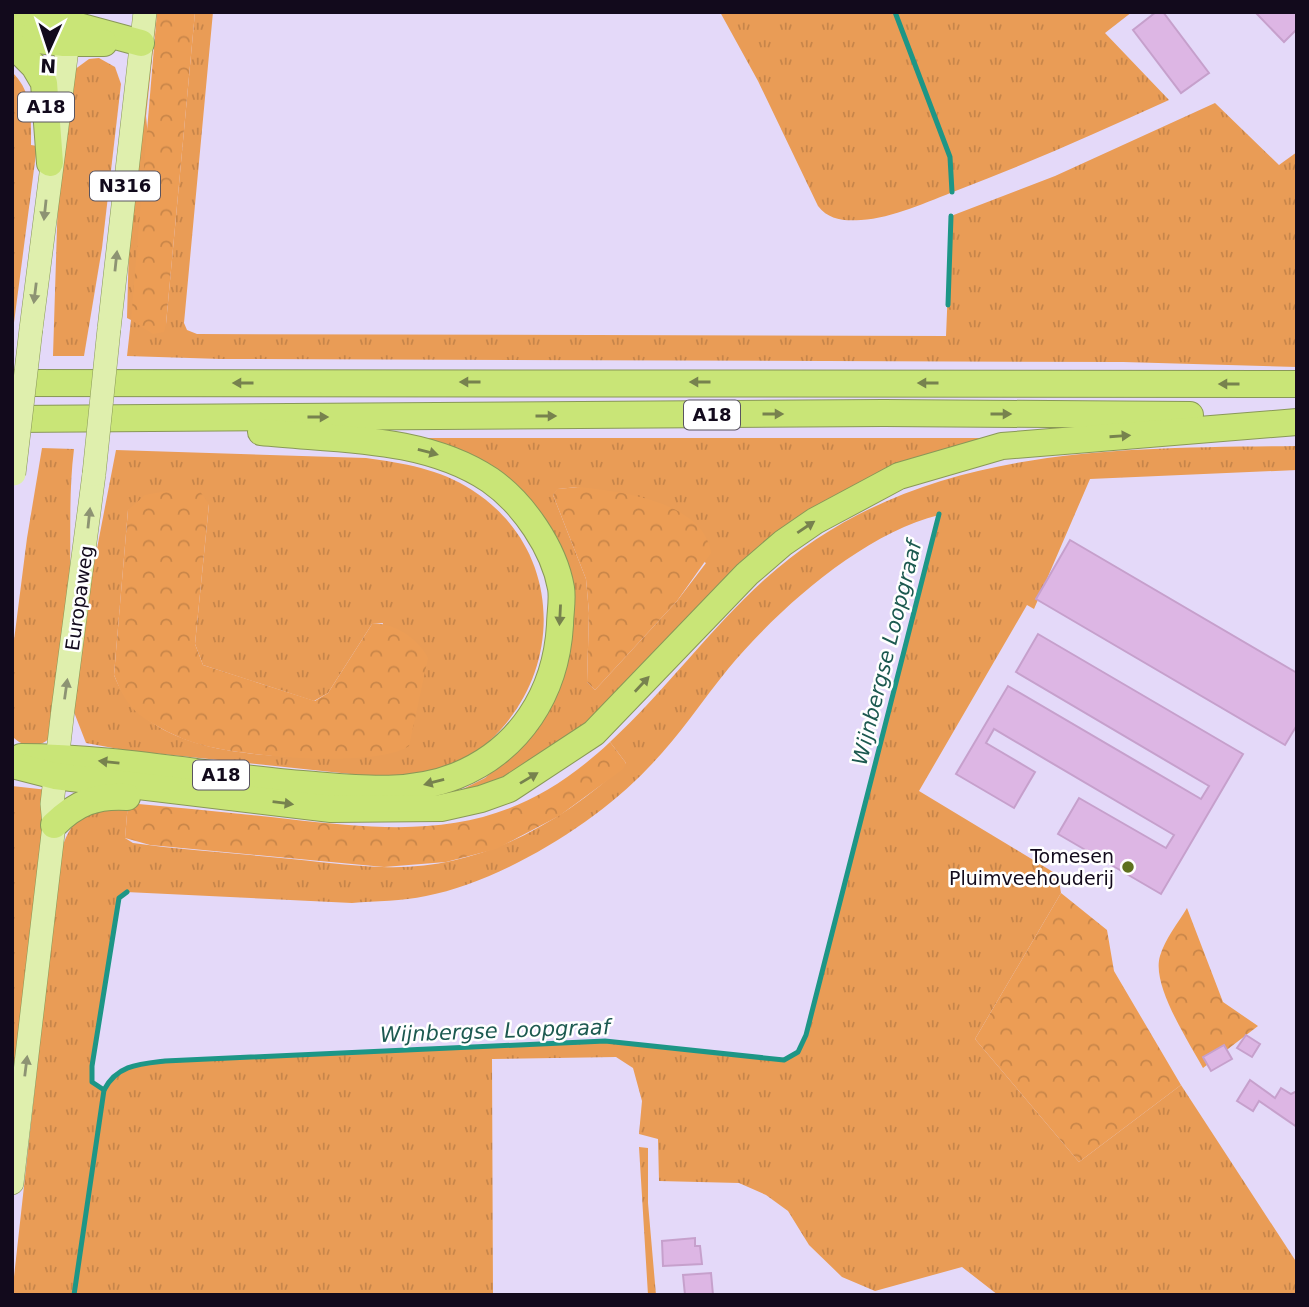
<svg xmlns="http://www.w3.org/2000/svg" width="1309" height="1307" font-family="'DejaVu Sans',sans-serif">
<style>
.grass{fill:url(#grass-tufts);fill-rule:evenodd}
.forest{fill:url(#forest-crowns)}
.lines{fill:none;stroke-linecap:round;stroke-linejoin:round}
.stream{stroke:#1d9686;stroke-width:5}
.building{fill:#ddb6e4;stroke:#c6a0cc;stroke-width:2}
.primary-casing{stroke:#899857;stroke-width:24}
.highway-casing{stroke:#899857;stroke-width:28}
.primary{stroke:#dfefad;stroke-width:23}
.highway{stroke:#c9e577;stroke-width:26}
.primary-bridge-casing{stroke:#899857;stroke-width:24;stroke-linecap:butt}
.primary-bridge{stroke:#dfefad;stroke-width:23}
.oneway{fill:#8d9373}
.oneway2{fill:#77824e}
.poi-dot{fill:#5f711f;stroke:#fff;stroke-width:2.5}
.labels{text-anchor:middle;stroke-width:5;stroke-linejoin:round;paint-order:stroke}
.shield{fill:#fff;stroke:#595460;stroke-width:2}
.shield-label{font-size:18px;font-weight:bold;fill:#120a1c}
.street-label{font-size:19px;fill:#120a1c;stroke:#fff}
.poi-label{font-size:19px;fill:#120a1c;stroke:#fff;text-anchor:end}
.water-label{font-size:21px;font-style:italic;fill:#1c5950;stroke:#fff}
</style>
<defs>
<pattern id="grass-tufts" width="24" height="20" patternUnits="userSpaceOnUse" patternTransform="scale(1.75)"><rect width="24" height="20" fill="#e99c56"/><path d="M3 7l-1-3M5 7V3M7 7l1-3M15 17l-1-3M17 17v-4M19 17l1-3" fill="none" stroke="#c7854a"/></pattern>
<pattern id="forest-crowns" width="20" height="18" patternUnits="userSpaceOnUse" patternTransform="scale(1.75)"><rect width="20" height="18" fill="#ec9d55"/><path d="M2 6a3 3 0 1 1 6 0M12 15a3 3 0 1 1 6 0" fill="none" stroke="#c98649"/></pattern>
</defs>
<rect width="100%" height="100%" fill="#e4d9f9"/>
<g class="grass">
<path d="M153,12h4l-11,104 20,208 29,-312h18l-29,311 3,7 10,4 749,2 5,-120 104,-40 160,-73 64,62 18,-13v215l-174,-5 -902,-3 -94,-3 4,-36 -4,-2 2,-74z"/>
<path d="M720,12h412l-27,21 64,67c-70,32 -140,63 -211,90 -31,12 -65,28 -97,30 -18,1 -32,0 -43,-14l-60,-125z"/>
<path d="M99,58l16,9 6,17 -19,164 -18,108h-31l5,-161 16,-125 15,-11z"/>
<path d="M12,72c21,20 19,46 19,73l6,1 -25,192z"/>
<path d="M405,438h617l-159,49 -325,278 -95,34 42,-21 30,-25 50,-89 -26,-146zM578,487l128,76 -29,38 -82,89 -8,-8 2,-69 -3,-34 -33,-84 5,-6z"/>
<path d="M1297,446v24l-207,9 -56,130 -7,-4 -108,186 139,84 3,18 -86,146 104,123 102,-77 116,178v32h-299l-36,-28 -87,24 -33,-14 -33,-32 -21,-34 -22,-16 -27,-12 -80,-2 -1,-42 -19,-5 3,-33 -9,-33 -17,-11 -124,2 1,236h-481l49,-444c13,-41 29,-39 67,-48l-3,35 8,5c49,7 99,10 148,15 34,3 68,8 101,9 94,4 178,-42 244,-104l-16,-21c55,-51 99,-112 154,-162 149,-135 344,-132 533,-134zM939,515l-133,520c-9,18 -15,25 -36,23l-165,-17 -440,20c-26,3 -48,4 -61,28l-12,-7v-16l27,-167 7,-7 226,11c24,-2 50,-2 74,-7 76,-15 169,-72 222,-128 30,-30 53,-66 80,-99 50,-60 134,-135 211,-154z"/>
<path d="M42,448l32,1c-7,55 -1,111 -6,167 -3,40 -10,79 -15,119 -12,13 -28,15 -41,1v-80l15,-118z"/>
<path d="M116,450l250,8c37,5 74,11 106,32 103,66 91,211 -10,271 -25,15 -56,15 -83,16l-255,-27 -38,-7 -14,-36 16,-112zM209,504l-14,140 8,21 111,36 14,-8 44,-69 11,-1 -41,134c-75,0 -196,1 -228,-82l14,-165z"/>
<path d="M12,786l36,4 -36,327z"/>
<path d="M639,1147l9,1v55l8,92h-8z"/>
</g>
<g class="forest">
<path d="M157,12h38l-29,312 -2,8 -11,2 -22,-14z"/>
<path d="M578,487c40,4 126,14 133,66l-34,48 -82,89 -8,-8 2,-69 -3,-34 -33,-84 4,-6z"/>
<path d="M172,490h27l10,14 -14,140 8,21 112,36 13,-8 44,-69c20,-3 47,15 56,34l-19,88c-35,23 -170,10 -211,-2 -20,-6 -42,-17 -58,-29 -13,-10 -20,-25 -26,-40l14,-165 17,-15z"/>
<path d="M610,742l16,21 -3,6 -64,47 -63,33 -50,13 -62,5 -234,-22 -25,-7 3,-35c53,5 106,10 160,16 131,15 220,19 322,-77z"/>
<path d="M1061,893l46,37 7,41 67,114 -102,77 -104,-123z"/>
<path d="M1187,908l36,94 35,24 -55,42c-14,-26 -52,-83 -43,-112 5,-17 18,-33 27,-48z"/>
</g>
<g class="lines">
<g class="stream">
<path d="M895,12l55,145 2,35"/>
<path d="M948,305l3,-89"/>
<path d="M104,1090l-12,-8v-16l27,-168 8,-6"/>
<path d="M74,1295l30,-205c13,-25 35,-26 61,-29l440,-20 179,19 14,-8 8,-17 133,-521"/>
</g>
</g>
<g class="building">
<path d="M1156,12h7l46,61 -28,20 -48,-63z"/>
<path d="M1255,12h42v17l-13,13z"/>
<path d="M1070,540l227,133v52l-12,20 -249,-146z"/>
<path d="M1038,634l205,120 -82,140 -103,-60 21,-36 87,50 8,-13 -180,-106 -8,14 49,29 -21,36 -58,-34 52,-88 193,113 8,-13 -193,-114z"/>
<path d="M1246,1035l14,9 -8,13 -15,-9z"/>
<path d="M1224,1045l8,14 -21,12 -8,-14z"/>
<path d="M1250,1080l25,18 6,-10 10,6 6,-3v36l-38,-26 -6,10 -16,-10z"/>
<path d="M695,1238v8h5l2,18 -39,2 -1,-25z"/>
<path d="M711,1273l2,22h-28l-2,-20z"/>
</g>
<g class="lines">
<g class="primary-casing">
<g id="primary">
<path d="M31,329l39,-303"/>
<path d="M109,329l36,-317"/>
<path d="M12,1183l42,-358 -2,-21 11,-95 31,-235"/>
</g>
</g>
<g class="highway-casing">
<g id="highway">
<path d="M12,17l59,7 70,19"/>
<path d="M12,37l52,6h40"/>
<path d="M12,44l22,22 10,17 6,80"/>
<path d="M12,383l1285,1"/>
<path d="M12,419l872,-6 306,2"/>
<path d="M21,757c98,0 196,21 294,28 47,4 96,9 141,-9 64,-26 100,-83 104,-151 0,-11 3,-26 1,-37 -7,-40 -38,-85 -71,-108 -66,-44 -153,-40 -229,-48"/>
<path d="M12,765l43,11 276,33 110,-1 40,-9 28,-10 85,-56 153,-159 36,-31 32,-22 84,-45 103,-30 295,-24"/>
<path d="M54,825c22,-22 42,-30 73,-28"/>
</g>
</g>
<use href="#primary" class="primary"/>
<use href="#highway" class="highway"/>
<g class="primary-bridge-casing">
<g id="primary-bridge">
<path d="M14,474l17,-145"/>
<path d="M94,474l15,-145"/>
</g>
</g>
<use href="#primary-bridge" class="primary-bridge"/>
</g>
<defs><path id="oneway-solid" d="M-6-.8H1V-3.2L6.5 0L1 3.2V.8H-6Z" transform="scale(1.75)"/></defs>
<g class="oneway">
<use href="#oneway-solid" transform="translate(45 210) rotate(96)"/>
<use href="#oneway-solid" transform="translate(116 261) rotate(-84)"/>
<use href="#oneway-solid" transform="translate(35 293) rotate(97)"/>
<use href="#oneway-solid" transform="translate(89 518) rotate(-84)"/>
<use href="#oneway-solid" transform="translate(66 689) rotate(-82)"/>
<use href="#oneway-solid" transform="translate(26 1066) rotate(-83)"/>
</g>
<g class="oneway2">
<use href="#oneway-solid" transform="translate(470 382) rotate(180)"/>
<use href="#oneway-solid" transform="translate(700 382) rotate(-180)"/>
<use href="#oneway-solid" transform="translate(243 383) rotate(180)"/>
<use href="#oneway-solid" transform="translate(928 383) rotate(-180)"/>
<use href="#oneway-solid" transform="translate(1229 384) rotate(-180)"/>
<use href="#oneway-solid" transform="translate(773 414)"/>
<use href="#oneway-solid" transform="translate(1001 414)"/>
<use href="#oneway-solid" transform="translate(546 416)"/>
<use href="#oneway-solid" transform="translate(318 417)"/>
<use href="#oneway-solid" transform="translate(1120 436) rotate(-4)"/>
<use href="#oneway-solid" transform="translate(428 452) rotate(15)"/>
<use href="#oneway-solid" transform="translate(806 527) rotate(-34)"/>
<use href="#oneway-solid" transform="translate(560 615) rotate(93)"/>
<use href="#oneway-solid" transform="translate(642 684) rotate(-47)"/>
<use href="#oneway-solid" transform="translate(109 762) rotate(-174)"/>
<use href="#oneway-solid" transform="translate(529 778) rotate(-31)"/>
<use href="#oneway-solid" transform="translate(434 782) rotate(165)"/>
<use href="#oneway-solid" transform="translate(283 803) rotate(7)"/>
</g>
<circle class="poi-dot" cx="1128" cy="867" r="7"/>
<g class="labels">
<g class="shield">
<rect x="18" y="92.5" width="56" height="29" rx="5"/>
<rect x="90" y="171.5" width="70" height="29" rx="5"/>
<rect x="684" y="400.5" width="56" height="29" rx="5"/>
<rect x="193" y="760.5" width="56" height="29" rx="5"/>
</g>
<g class="shield-label">
<text x="46" y="113">A18</text>
<text x="125" y="192">N316</text>
<text x="712" y="421">A18</text>
<text x="221" y="781">A18</text>
</g>
<g class="street-label">
<text transform="translate(79 598) rotate(-82)" y="7">Europaweg</text>
</g>
<g class="poi-label">
<text x="1114" y="863">Tomesen<tspan x="1114" dy="22">Pluimveehouderij</tspan></text>
</g>
<g class="water-label">
<text transform="translate(887 653) rotate(-76)" y="7">Wijnbergse Loopgraaf</text>
<text transform="translate(495 1031) rotate(-2)" y="7">Wijnbergse Loopgraaf</text>
</g>
</g>
<rect width="1309" height="1307" fill="none" stroke="#120a1c" stroke-width="28"/>
<g transform="translate(49 49) rotate(183)" stroke="#ffffff" stroke-width="5" paint-order="stroke">
<path d="M0-5L12 26L0 18L-12 26Z" fill="#120a1c"/>
<text y="-10" font-size="19" font-weight="bold" text-anchor="middle" fill="#120a1c">N</text>
</g>
</svg>
